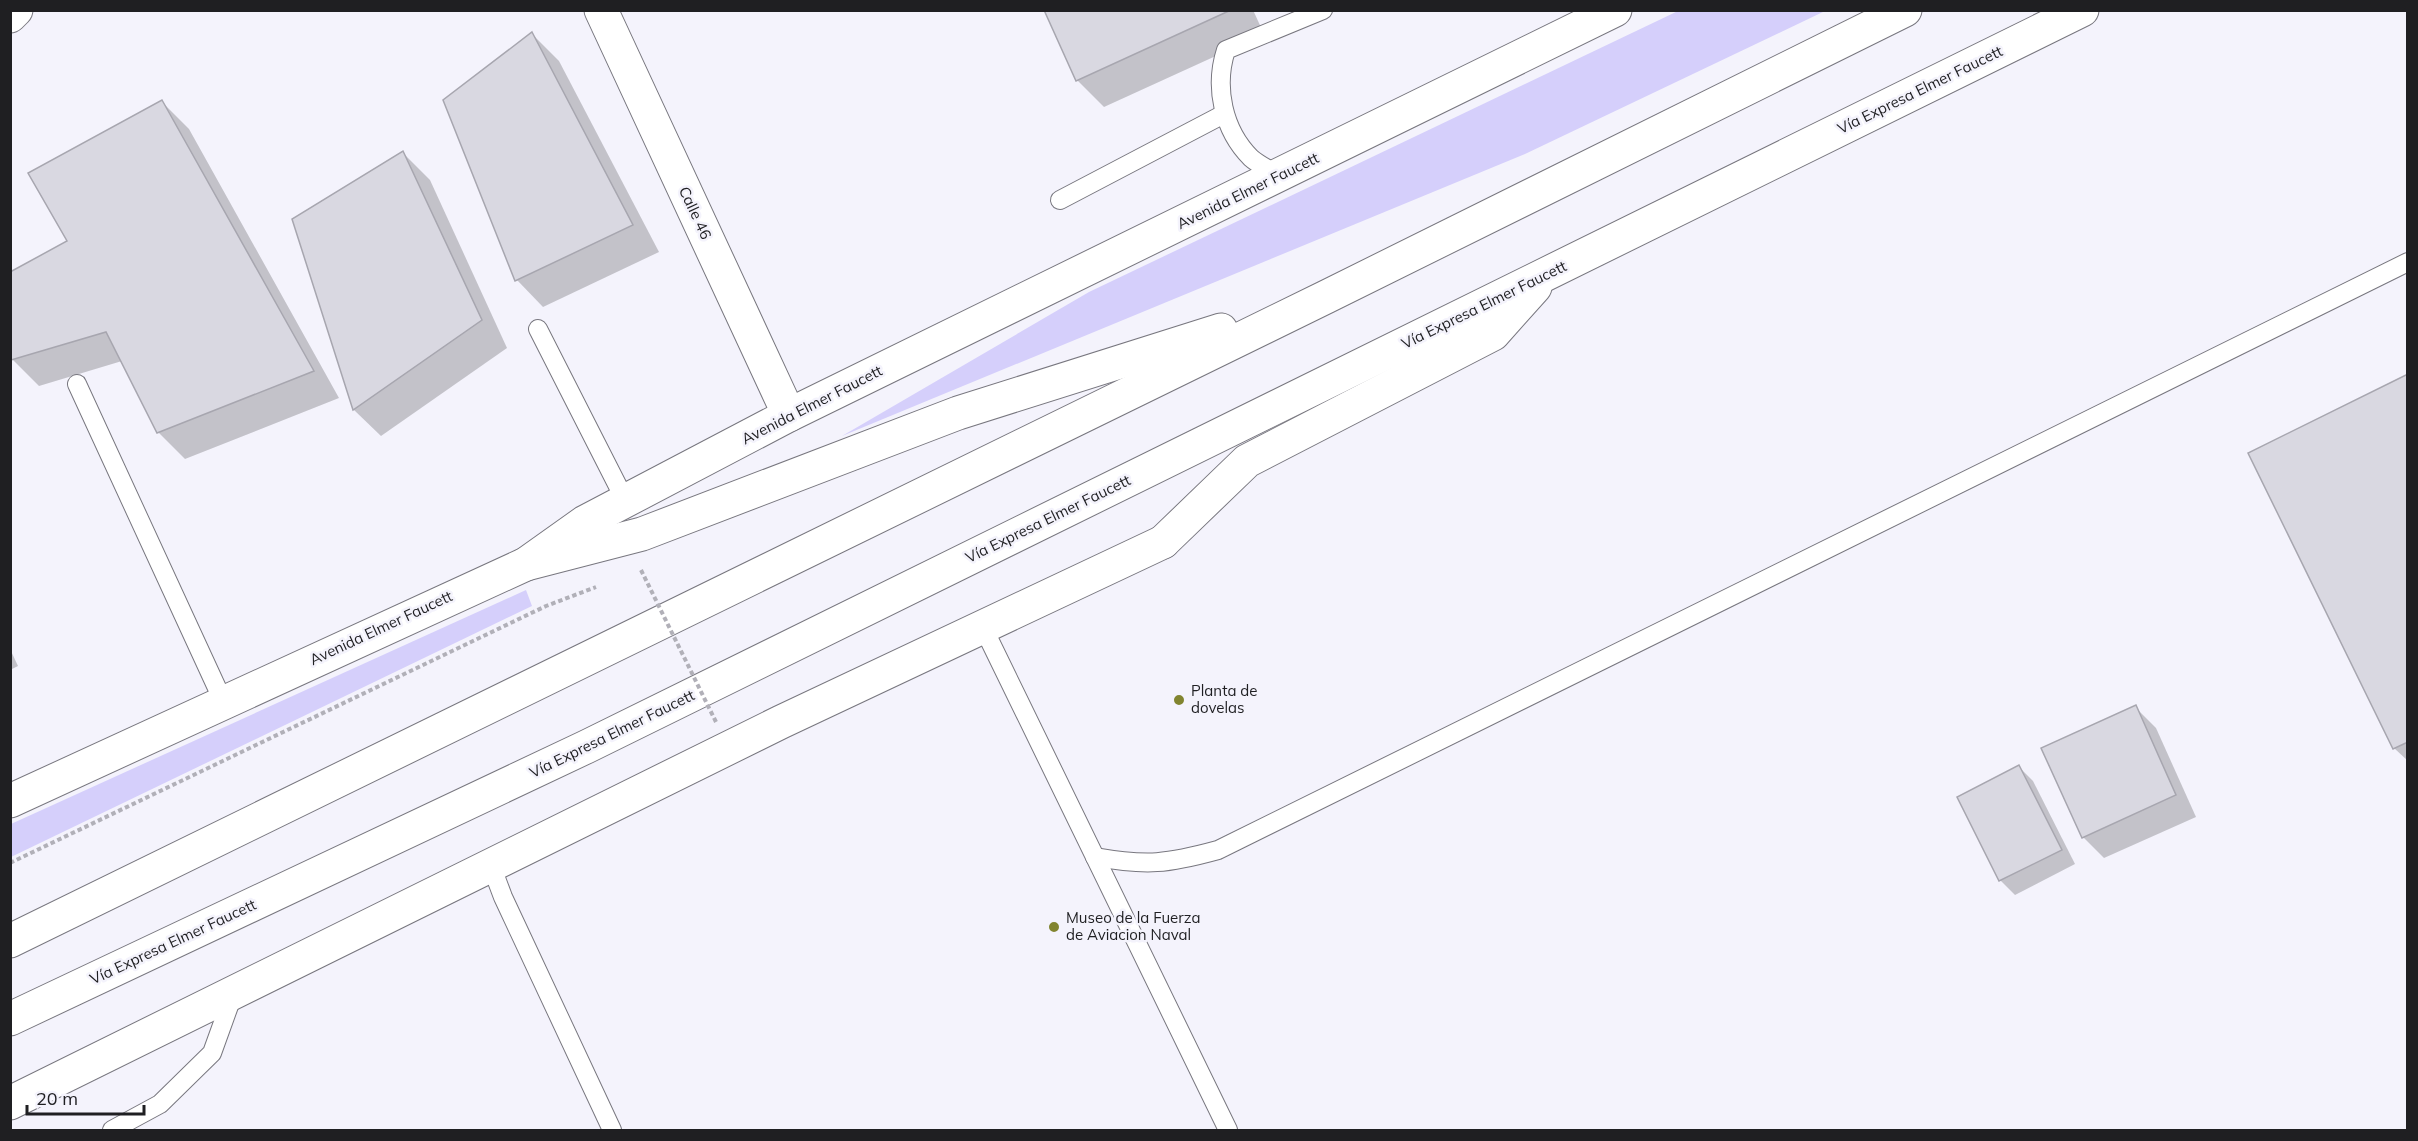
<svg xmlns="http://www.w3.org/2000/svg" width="2418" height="1141" font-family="Mulish,sans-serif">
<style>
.green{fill:#d5cffb}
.shadow{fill:#0003}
.building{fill:#d9d8e1;stroke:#a7a6af;stroke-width:1.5}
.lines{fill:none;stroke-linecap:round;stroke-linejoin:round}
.service-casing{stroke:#78777f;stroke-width:20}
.minor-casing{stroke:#78777f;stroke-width:35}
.secondary-casing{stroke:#78777f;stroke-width:35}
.trunk-casing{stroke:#78777f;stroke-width:35}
.path{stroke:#b1b0b8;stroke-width:4;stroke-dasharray:4.5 3;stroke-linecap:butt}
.service{stroke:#fff;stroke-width:18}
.minor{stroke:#fff;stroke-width:33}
.secondary{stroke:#fff;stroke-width:33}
.trunk{stroke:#fff;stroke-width:33}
.path-bridge{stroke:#b1b0b8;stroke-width:4;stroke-dasharray:4.5 3;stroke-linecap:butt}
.poi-dot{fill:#81842f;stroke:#f4f3fc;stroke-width:2}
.labels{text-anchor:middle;stroke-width:5;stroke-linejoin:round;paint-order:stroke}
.street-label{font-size:15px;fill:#1f1f22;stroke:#f4f3fc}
.poi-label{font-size:15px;fill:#1f1f22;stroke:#f4f3fc;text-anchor:start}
</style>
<rect width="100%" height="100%" fill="#f4f3fc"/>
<g class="green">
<path d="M1678,11h147l-300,143 -683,282 247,-144z"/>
<path d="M526,590l6,16 -521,251v-33z"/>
</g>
<g class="shadow">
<path d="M1046,10h207l11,24 -160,73 -27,-27z"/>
<path d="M532,34l27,27 100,191 -116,55 -26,-27z"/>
<path d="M162,102l27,27 150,269 -154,61 -27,-27 -36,-71 -83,25 -27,-27 -2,-7v-79l59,-31z"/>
<path d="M403,153l27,27 77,168 -126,88 -27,-26 -61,-191z"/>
<path d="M2408,376v385l-14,-13z"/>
<path d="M10,649l8,17 -8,4z"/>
<path d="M2135,707l21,21 40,89 -92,41 -21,-21z"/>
<path d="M2019,767l14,14 42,83 -60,31 -14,-14 -42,-83z"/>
</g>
<g class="building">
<path d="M1044,10h187l-155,71z"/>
<path d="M532,32l101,193 -118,56 -72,-181z"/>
<path d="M162,100l152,271 -157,62 -51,-101 -95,28 -1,-88 57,-31 -39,-68z"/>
<path d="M403,151l79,169 -129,90 -61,-191z"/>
<path d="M2408,374v368l-15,7 -145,-296z"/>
<path d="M2136,705l40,90 -94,43 -41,-90z"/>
<path d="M2019,765l43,85 -63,31 -42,-84z"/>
</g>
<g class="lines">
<g class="service-casing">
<g id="service">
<path d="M1279,176c-9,-6 -20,-11 -28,-18 -28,-28 -37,-71 -25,-108l97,-40"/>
<path d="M1060,200l164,-86"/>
<path d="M538,329l88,173"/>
<path d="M77,384l146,317"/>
<path d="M983,627l245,503"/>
<path d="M1095,857c52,9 72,7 123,-7l1190,-588"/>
<path d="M491,865l12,32 109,233"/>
<path d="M112,1130l48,-26 52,-51 22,-61"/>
</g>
</g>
<g class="minor-casing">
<g id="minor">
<path d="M601,10l188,405"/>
<path d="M10,16l6,-6"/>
</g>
</g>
<g class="secondary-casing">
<g id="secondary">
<path d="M10,801l516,-237 59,-42 204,-107 826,-405"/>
<path d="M10,1103l771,-381 382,-180"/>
</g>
</g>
<g class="trunk-casing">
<g id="trunk">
<path d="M1163,542l84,-81 246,-127 42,-47"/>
<path d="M526,564l116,-30 316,-121 263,-83"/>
<path d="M10,941l1316,-644 579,-287"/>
<path d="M10,1019l576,-272 1496,-737"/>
</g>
</g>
<path class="path" d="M10,863l536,-257 50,-19"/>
<use href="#service" class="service"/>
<use href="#minor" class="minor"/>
<use href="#secondary" class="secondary"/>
<use href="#trunk" class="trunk"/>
<path class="path-bridge" d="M641,570l75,152"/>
</g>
<g class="poi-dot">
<circle cx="1179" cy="700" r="6"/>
<circle cx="1054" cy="927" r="6"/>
</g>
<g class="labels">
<g class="street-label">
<text transform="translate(1920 90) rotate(-26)" y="5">Vía Expresa Elmer Faucett</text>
<text transform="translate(1248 191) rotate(-26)" y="5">Avenida Elmer Faucett</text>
<text transform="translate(695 213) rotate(65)" y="5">Calle 46</text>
<text transform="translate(1484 305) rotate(-26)" y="5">Vía Expresa Elmer Faucett</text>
<text transform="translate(812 405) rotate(-27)" y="5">Avenida Elmer Faucett</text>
<text transform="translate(1048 519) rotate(-26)" y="5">Vía Expresa Elmer Faucett</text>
<text transform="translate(381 628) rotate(-25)" y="5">Avenida Elmer Faucett</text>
<text transform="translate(612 734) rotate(-26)" y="5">Vía Expresa Elmer Faucett</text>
<text transform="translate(173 942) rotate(-25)" y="5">Vía Expresa Elmer Faucett</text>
</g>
<g class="poi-label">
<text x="1191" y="696">Planta de<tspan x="1191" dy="17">dovelas</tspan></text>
<text x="1066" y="923">Museo de la Fuerza<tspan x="1066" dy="17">de Aviacion Naval</tspan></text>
</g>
</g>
<rect width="2418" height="1141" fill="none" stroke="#1f1f22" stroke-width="24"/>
<path d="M27 1105v9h117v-9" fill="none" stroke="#1f1f22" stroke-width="3"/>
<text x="36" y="1105" font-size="18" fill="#1f1f22" stroke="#f4f3fc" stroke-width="4.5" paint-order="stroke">20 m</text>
</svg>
